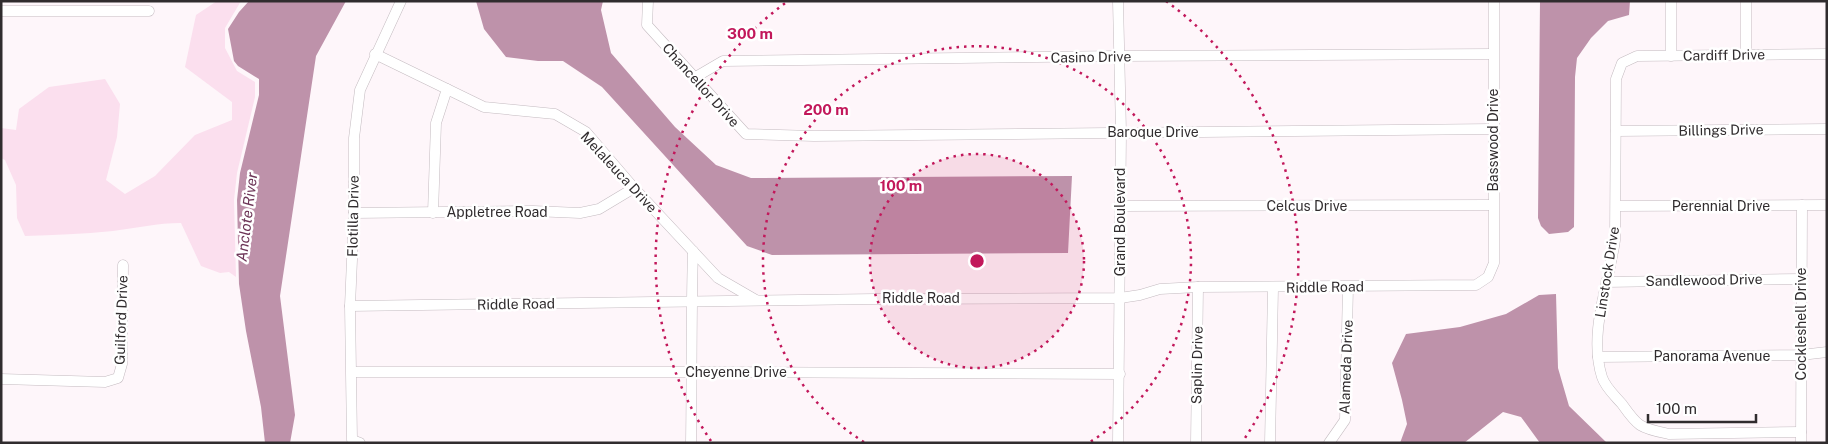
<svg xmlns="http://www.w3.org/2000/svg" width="1828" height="444" font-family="'Public Sans',sans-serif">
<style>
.green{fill:#fbdfee}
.water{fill:#be92aa}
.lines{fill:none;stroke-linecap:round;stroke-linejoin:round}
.minor-casing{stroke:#c4bbc0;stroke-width:11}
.minor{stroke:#fff;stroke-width:10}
.ring{fill:none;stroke:#c2185b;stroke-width:2.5;stroke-dasharray:2.5 5}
.labels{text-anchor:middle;stroke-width:5;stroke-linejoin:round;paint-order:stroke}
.street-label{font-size:14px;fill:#302c2e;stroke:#fff}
.water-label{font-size:15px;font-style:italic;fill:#6d3557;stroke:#fff}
.centre{fill:#c2185b;stroke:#fff;stroke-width:2.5}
.ring-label{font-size:15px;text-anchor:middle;font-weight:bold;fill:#c2185b;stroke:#fff;stroke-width:5;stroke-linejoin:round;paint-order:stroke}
</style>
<rect width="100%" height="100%" fill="#fef6fa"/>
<path class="green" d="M217,1h24l-16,27v20l12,23 18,11v15l-18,76 -3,27 2,77 -7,-5 -9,1 -19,-7 -20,-43c-23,0 -45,5 -68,8 -30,3 -59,4 -88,5l-8,-18 -1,-33 -11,-25 -4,-2v-30l15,2 3,-21 30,-22 56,-8 15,25 -3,33 -11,43 19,14 30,-18 40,-41 37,-15v-18l-47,-35 11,-52z"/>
<g class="water">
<path d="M249,1h97l-30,55 -36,240 15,119 -5,28h-25l-4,-36 -15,-76 -7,-47 -2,-84 3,-27 19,-78v-16l-21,-13 -4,-5 -6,-32 11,-17z"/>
<path d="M476,1h127l-2,9 10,43 64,74 41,38 35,13 321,-2 -4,77 -296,2 -25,-9 -145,-159 -39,-26h-25l-32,-4 -22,-28z"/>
<path d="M1540,1h90l-1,14 -21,6 -17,17 -14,20 -2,19 -1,150 -6,5 -19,2 -8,-8 -3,-8z"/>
<path d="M1556,294l2,74 11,38 38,37h-67l-19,-26 -18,-5 -39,31h-64l7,-19 -5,-24 -10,-37 14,-29 54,-7 46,-13 33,-19z"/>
</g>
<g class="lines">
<g class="minor-casing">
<g id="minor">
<path d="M648,1l-1,24 99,109 68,2 679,-7"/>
<path d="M1118,1l3,131 -3,311"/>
<path d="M1,11h148"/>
<path d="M375,54l109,53 71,7 31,18 48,56 84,90 38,22"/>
<path d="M1746,54v-53"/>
<path d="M1671,56v-55"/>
<path d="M694,78l29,-17 396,-5 374,-2"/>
<path d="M1616,131l211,-2"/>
<path d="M1120,206l373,-1"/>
<path d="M1616,206l211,-1"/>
<path d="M354,213l179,-2 47,2 19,-4 35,-21"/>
<path d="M433,213l3,-90 11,-34"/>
<path d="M1606,282l196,-3"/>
<path d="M350,306l526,-7 244,-1 20,-3 20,-6 38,-2 278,-2 12,-8 6,-14v-262"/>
<path d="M1598,357l203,-2 26,-3"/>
<path d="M352,372h341l427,2"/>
<path d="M1,379l104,3 13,-4 4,-14 1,-99"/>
<path d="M1801,432l-132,2c-10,-2 -21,-4 -29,-9 -7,-5 -13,-14 -18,-21 -7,-8 -17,-17 -20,-27 -14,-44 7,-94 13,-137l1,-161 6,-16 15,-7 190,-2"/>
<path d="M360,443l-8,-3 -2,-134 4,-93v-75l6,-48 41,-89"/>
<path d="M691,443c1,-64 0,-128 2,-192"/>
<path d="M1196,443l2,-156"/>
<path d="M1270,443l3,-155"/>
<path d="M1329,443l16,-23 3,-133"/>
<path d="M1801,443l1,-238"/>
</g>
</g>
<use href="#minor" class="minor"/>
</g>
<circle cx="977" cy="261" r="107" fill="#c2185b" fill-opacity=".12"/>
<g class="ring">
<circle cx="977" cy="261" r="107"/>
<path d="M864 442A214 214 0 1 1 1090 442"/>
<path d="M711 441A321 321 0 0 1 788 1M1166 1A321 321 0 0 1 1243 441"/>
</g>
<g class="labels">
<g class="street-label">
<text transform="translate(1724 55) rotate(-1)" y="5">Cardiff Drive</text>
<text transform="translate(1091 57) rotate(-1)" y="5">Casino Drive</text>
<text transform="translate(701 85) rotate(48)" y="5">Chancellor Drive</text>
<text transform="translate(1721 130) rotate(-1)" y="5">Billings Drive</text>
<text x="1153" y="137">Baroque Drive</text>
<text transform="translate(1493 140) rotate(-90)" y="5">Basswood Drive</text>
<text transform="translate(619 172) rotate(47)" y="5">Melaleuca Drive</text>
<text x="1307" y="211">Celcus Drive</text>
<text x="1721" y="211">Perennial Drive</text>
<text x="497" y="217">Appletree Road</text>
<text transform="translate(353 216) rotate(-89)" y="5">Flotilla Drive</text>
<text transform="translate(1120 222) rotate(-90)" y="5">Grand Boulevard</text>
<text transform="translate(1607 272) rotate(-81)" y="5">Linstock Drive</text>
<text transform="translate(1704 280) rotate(-1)" y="5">Sandlewood Drive</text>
<text transform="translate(1325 287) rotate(-1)" y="5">Riddle Road</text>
<text x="921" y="303">Riddle Road</text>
<text transform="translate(516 304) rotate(-1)" y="5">Riddle Road</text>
<text transform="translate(121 320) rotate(-88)" y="5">Guilford Drive</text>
<text transform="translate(1801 324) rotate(-90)" y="5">Cockleshell Drive</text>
<text x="1712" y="361">Panorama Avenue</text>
<text transform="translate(1197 365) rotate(-89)" y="5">Saplin Drive</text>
<text transform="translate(1346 367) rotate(-88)" y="5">Alameda Drive</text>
<text x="736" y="377">Cheyenne Drive</text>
</g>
<g class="water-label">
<text transform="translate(247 217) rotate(-83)" y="5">Anclote River</text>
</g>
</g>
<circle cx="977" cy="261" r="8" class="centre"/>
<g class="ring-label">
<text x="750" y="39">300 m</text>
<text x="826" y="115">200 m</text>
<text x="901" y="191">100 m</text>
</g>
<rect width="1828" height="444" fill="none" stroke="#302c2e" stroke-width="5"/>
<path d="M1648 414v8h108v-8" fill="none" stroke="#302c2e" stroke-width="2.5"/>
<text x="1656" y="414" font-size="15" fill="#302c2e" stroke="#ffffff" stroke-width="4" paint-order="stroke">100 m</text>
</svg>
